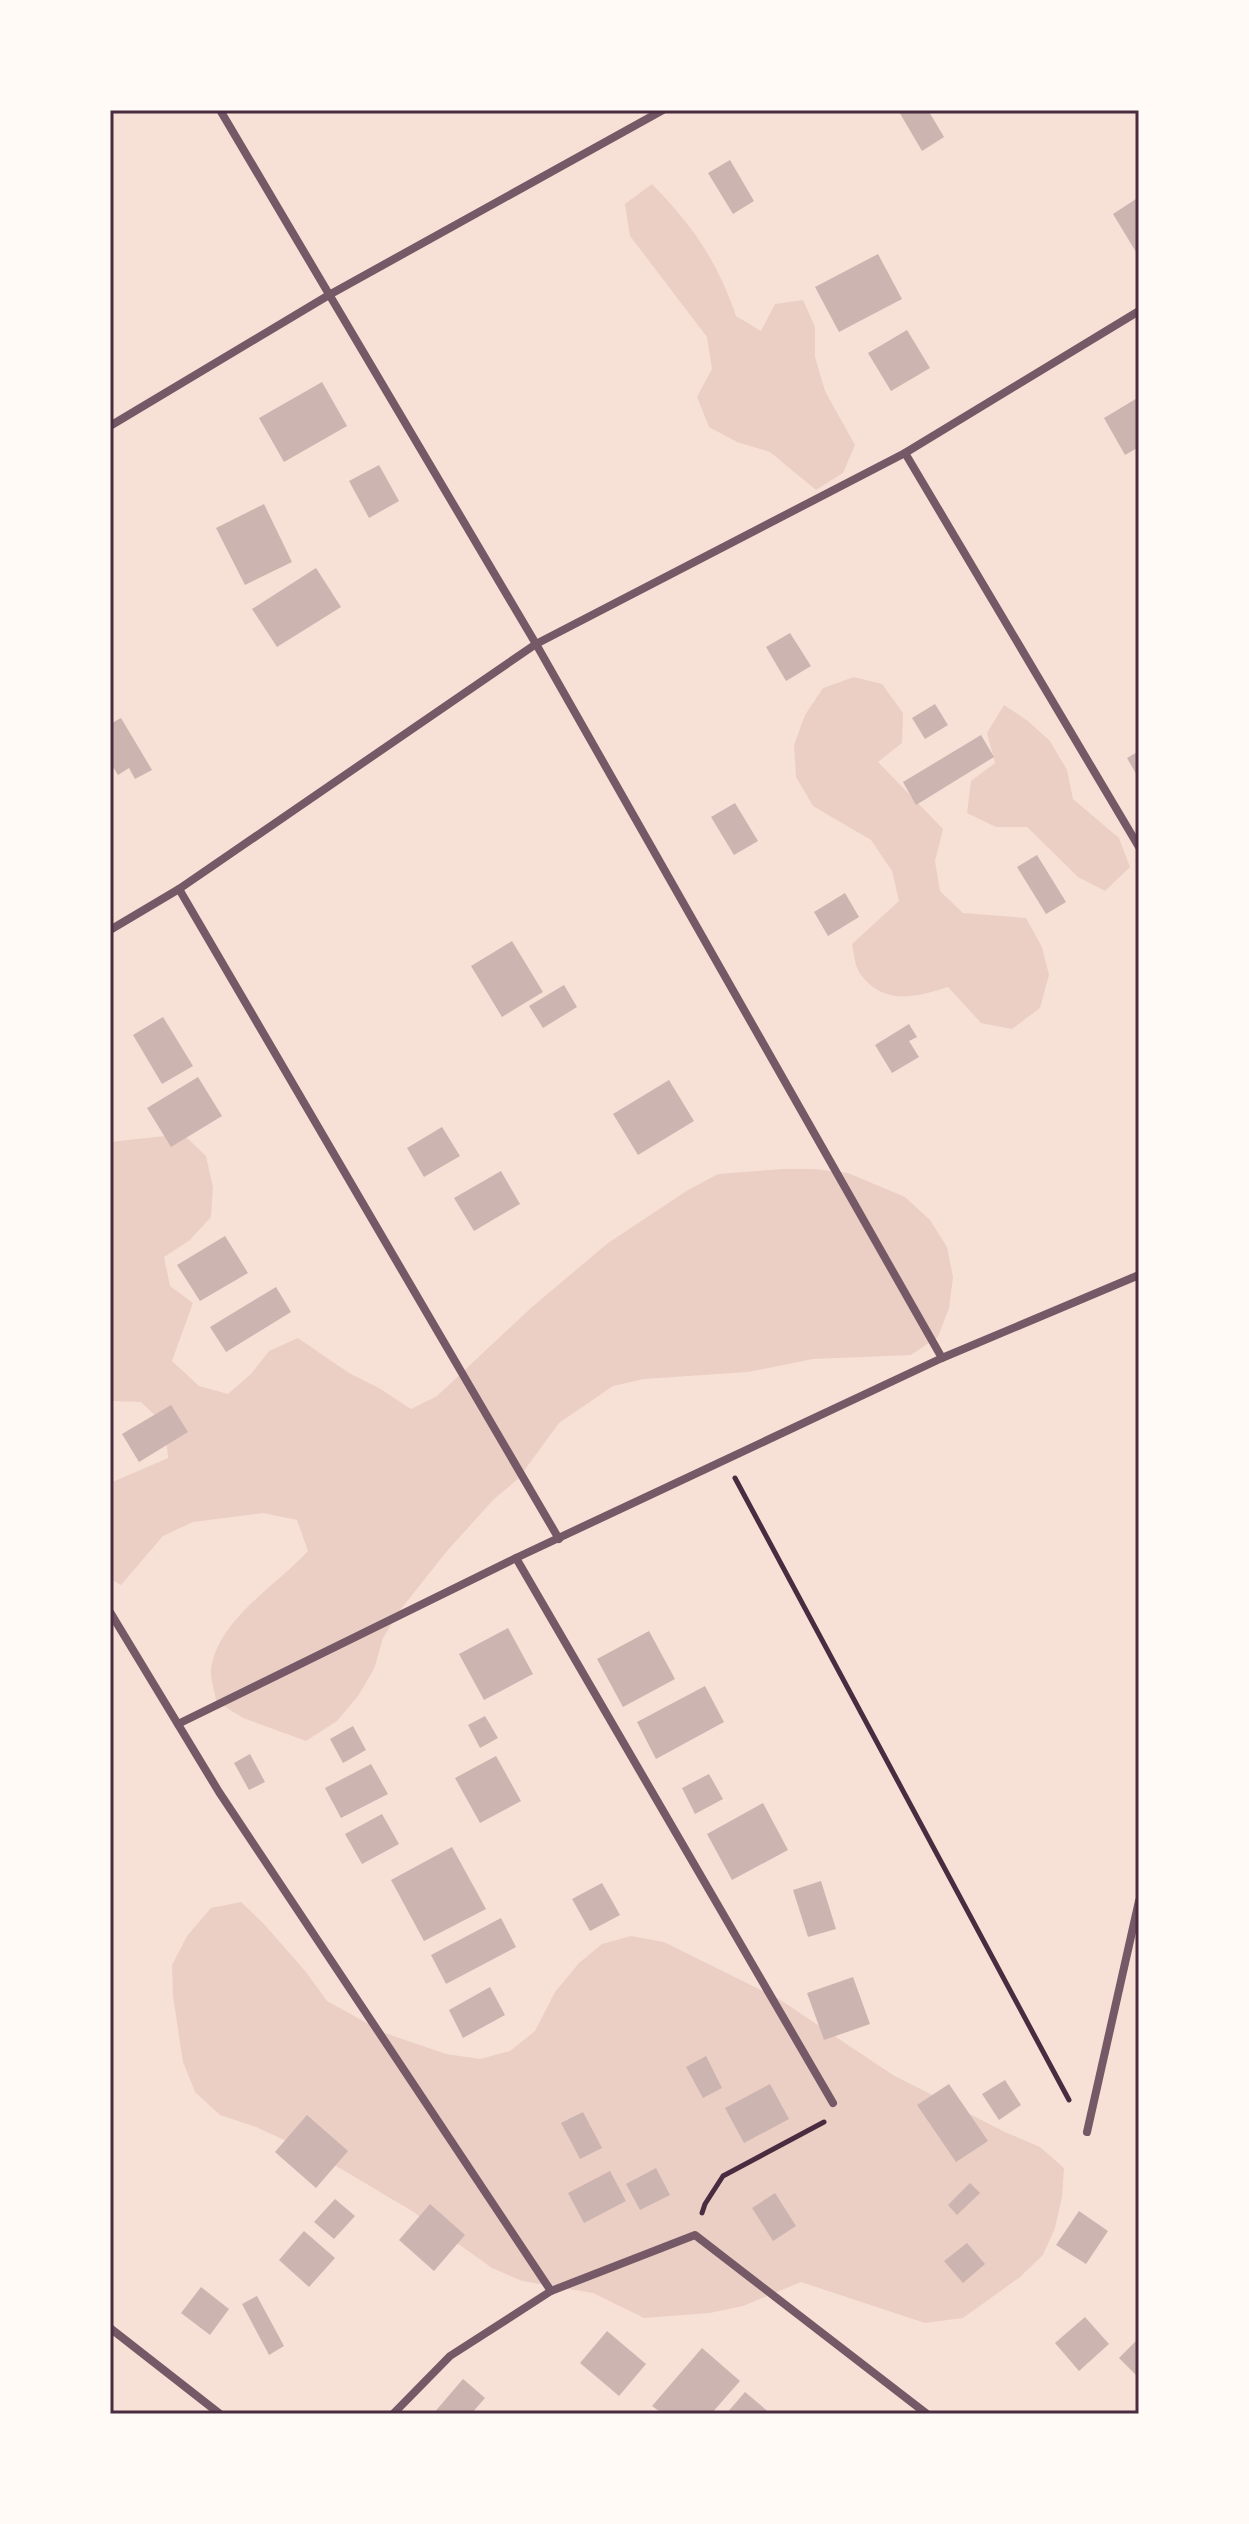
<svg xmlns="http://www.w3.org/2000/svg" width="1249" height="2524" font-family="'Golos Text',sans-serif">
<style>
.green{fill:#ebcfc5}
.building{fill:#ccb4b1}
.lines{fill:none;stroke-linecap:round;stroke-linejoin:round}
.path{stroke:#4a2c40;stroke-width:5}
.minor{stroke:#755966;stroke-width:8}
.neatline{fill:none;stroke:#4a2c40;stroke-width:3}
</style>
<rect width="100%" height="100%" fill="#f7e1d7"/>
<g class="green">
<path d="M652,184c40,41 65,76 84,132l25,15 14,-27 28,-4 12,27v30l10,34 30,54 -12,28 -27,17 -46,-38 -33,-10 -28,-15 -12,-30 15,-28 -5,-32 -77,-101 -5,-32z"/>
<path d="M854,677l28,7 21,29 -1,30 -24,19 65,67 -8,32 5,30 23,22 63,5 16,29 7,28 -9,33 -28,21 -31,-6 -33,-36c-31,10 -64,19 -87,-12 -6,-7 -7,-22 -9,-31l47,-43 -7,-30 -21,-31 -58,-34 -17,-29 -2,-32 11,-30 18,-27z"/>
<path d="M1004,705l24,16 22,20 17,29 6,29 46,39 11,29 -25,24 -27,-14 -51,-50h-31l-29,-14 4,-32 24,-18 -8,-30z"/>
<path d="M183,1134l23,22 7,31 -2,30 -21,23 -26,17 6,29 23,17 -21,58 27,25 29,8 23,-20 18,-23 29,-13 51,35 30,15 32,21 26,-13 95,-89 76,-64 80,-53 30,-16 65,-5h31l34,4 57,24 25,23 17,27 6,30 -4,31 -11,29 -27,18 -98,4 -65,13 -104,7 -31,7 -54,37 -41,56 -24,20 -47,52 -46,58 -18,29 -9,31 -16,27 -21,25 -31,20 -63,-23 -27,-17c-1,-10 -6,-22 -5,-31 6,-50 66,-85 97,-119l-11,-31 -34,-7 -70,9 -30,14 -42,49 -11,-6v-96l58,-25 -3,-33 -24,-23 -31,-1v-259z"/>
<path d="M241,1902l23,22 42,48 21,29 58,32 61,21 34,5 30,-8 25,-20 20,-39 24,-29 23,-19 29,-8 33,6 115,57 114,76 112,57 35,15 24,21 -2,29 -7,31 -12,27 -23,22 -57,41 -38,5 -124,-41 -58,24 -33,7 -66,5 -51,-25 -71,-12 -30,-13 -80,-57 -91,-54 -65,-30 -36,-12 -25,-23 -12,-30 -10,-66 -1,-31 15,-29 24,-28z"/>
</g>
<g class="building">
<path d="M898,110h30l16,27 -22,14z"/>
<path d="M730,160l24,41 -21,13 -25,-41z"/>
<path d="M1139,197v60l-26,-43z"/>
<path d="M878,254l24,45 -63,33 -24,-45z"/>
<path d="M907,330l23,38 -39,23 -23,-38z"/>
<path d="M322,382l25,44 -63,36 -25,-44z"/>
<path d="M1139,397v50l-14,8 -21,-37z"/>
<path d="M379,465l20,36 -30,17 -20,-37z"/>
<path d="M264,504l28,58 -47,23 -29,-57z"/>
<path d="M316,568l25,39 -64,40 -25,-38z"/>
<path d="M790,633l21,33 -25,15 -20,-34z"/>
<path d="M935,704l13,21 -23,14 -13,-21z"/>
<path d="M121,718l31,52 -17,9 -6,-11 -11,7 -8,-13v-38z"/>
<path d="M981,735l13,22 -78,48 -13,-23z"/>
<path d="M1139,751v28l-12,-21z"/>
<path d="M735,803l23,38 -24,14 -23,-38z"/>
<path d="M1037,855l29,47 -20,12 -29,-47z"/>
<path d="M845,893l14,24 -31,19 -14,-24z"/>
<path d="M512,941l31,51 -41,25 -31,-51z"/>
<path d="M564,985l13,22 -34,21 -14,-22z"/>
<path d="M163,1017l30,49 -31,18 -29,-49z"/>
<path d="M909,1024l8,13 -8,4 10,16 -27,16 -17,-28z"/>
<path d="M198,1077l24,39 -51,31 -24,-39z"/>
<path d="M669,1080l25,41 -56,34 -25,-41z"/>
<path d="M442,1127l18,29 -36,21 -17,-29z"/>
<path d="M501,1171l19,33 -46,27 -20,-33z"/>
<path d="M225,1236l23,37 -48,28 -23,-36z"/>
<path d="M276,1287l15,25 -65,40 -16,-25z"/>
<path d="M171,1405l17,27 -49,30 -17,-28z"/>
<path d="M508,1628l25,46 -49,26 -25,-46z"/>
<path d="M649,1631l26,48 -52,28 -26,-48z"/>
<path d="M705,1686l19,36 -68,37 -19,-37z"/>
<path d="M485,1716l13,22 -18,10 -12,-23z"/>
<path d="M353,1726l13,24 -23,13 -13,-24z"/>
<path d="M250,1754l15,28 -16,8 -15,-27z"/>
<path d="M496,1756l25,45 -41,22 -25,-45z"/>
<path d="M371,1764l17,30 -47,24 -16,-30z"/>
<path d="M709,1774l14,25 -28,15 -13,-26z"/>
<path d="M763,1803l25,47 -56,30 -25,-46z"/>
<path d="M382,1814l17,30 -37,20 -17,-30z"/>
<path d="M452,1847l34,62 -62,32 -33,-61z"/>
<path d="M821,1881l15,48 -28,8 -15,-47z"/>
<path d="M602,1883l18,32 -30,16 -18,-32z"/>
<path d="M501,1918l15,29 -70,37 -15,-29z"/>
<path d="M853,1977l17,47 -46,16 -17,-47z"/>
<path d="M490,1987l15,28 -42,23 -14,-28z"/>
<path d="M706,2056l16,32 -19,10 -17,-31z"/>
<path d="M1005,2080l16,25 -22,15 -17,-26z"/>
<path d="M770,2084l19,35 -45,24 -19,-35z"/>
<path d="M949,2084l39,57 -32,21 -39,-57z"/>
<path d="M583,2112l19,36 -22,11 -19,-36z"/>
<path d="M307,2115l41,36 -32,37 -41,-36z"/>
<path d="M656,2168l14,27 -30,15 -14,-26z"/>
<path d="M610,2171l16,30 -42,22 -16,-30z"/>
<path d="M970,2183l10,10 -23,22 -9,-10z"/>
<path d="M775,2193l21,33 -23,15 -21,-33z"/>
<path d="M335,2199l20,17 -21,23 -20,-17z"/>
<path d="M430,2204l35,31 -31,36 -35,-31z"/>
<path d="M1079,2211l29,20 -22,33 -30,-19z"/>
<path d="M304,2231l31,27 -26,29 -30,-27z"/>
<path d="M967,2243l18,21 -22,19 -19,-22z"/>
<path d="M201,2287l28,22 -19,26 -29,-22z"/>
<path d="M257,2296l27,50 -15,9 -27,-51z"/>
<path d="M1085,2317l24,27 -30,27 -24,-28z"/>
<path d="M607,2331l39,33 -27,32 -39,-33z"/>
<path d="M1139,2338v40l-20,-20z"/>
<path d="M702,2348l38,33 -29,33h-48l-11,-8z"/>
<path d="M463,2379l22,19 -14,16h-38z"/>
<path d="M745,2392l26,22h-45z"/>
</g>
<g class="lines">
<g class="path">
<path d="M735,1478l334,622"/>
<path d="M702,2213l3,-9 18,-28 101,-54"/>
</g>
<g class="minor">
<path d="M220,110l316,534 406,714"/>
<path d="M110,426l219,-131 334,-185"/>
<path d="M905,453l234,394"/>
<path d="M179,889l380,650"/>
<path d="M110,930l69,-41 357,-245 369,-191 234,-142"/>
<path d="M516,1558l317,545"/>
<path d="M110,1612l109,180 332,499"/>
<path d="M178,1724l338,-166 426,-200 197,-83"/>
<path d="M1087,2132l52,-231"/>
<path d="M110,2328l110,86"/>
<path d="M393,2414l57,-58 101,-65 144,-56 232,179"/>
</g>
</g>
<rect width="1249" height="2524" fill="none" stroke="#fffaf5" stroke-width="224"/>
<rect x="112" y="112" width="1025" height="2300" class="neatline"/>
</svg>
